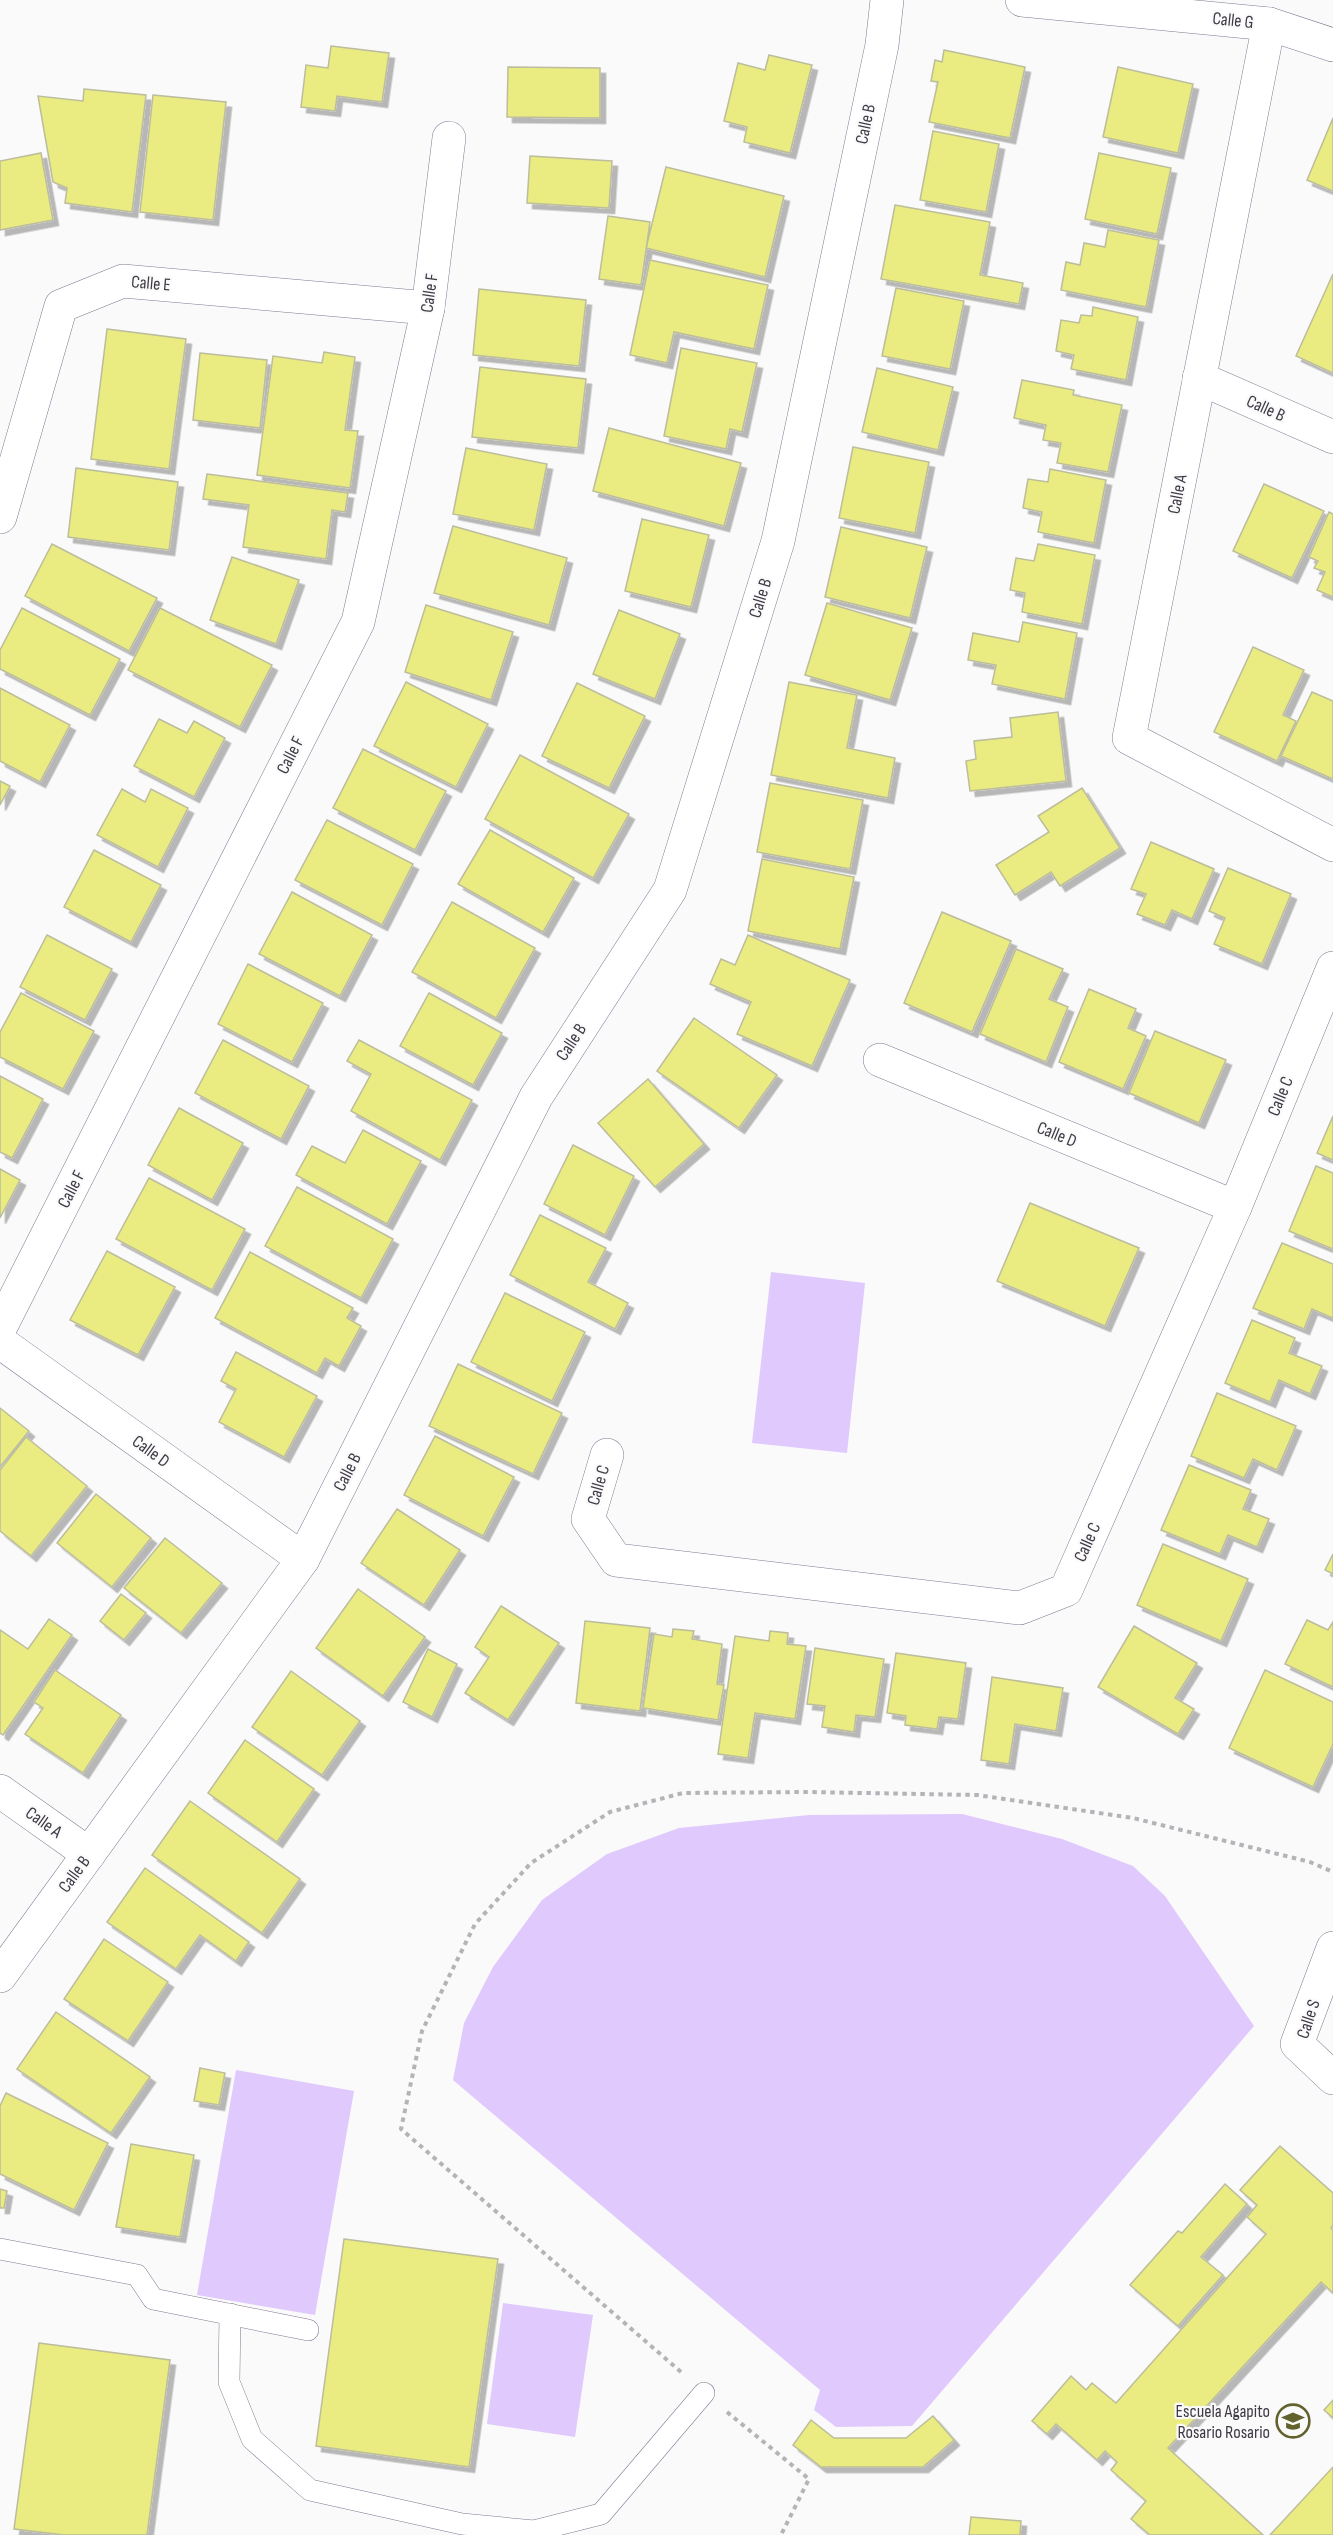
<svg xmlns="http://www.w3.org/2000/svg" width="1333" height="2535" font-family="'Sofia Sans Condensed',sans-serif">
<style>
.green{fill:#e0c9fd}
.building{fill:#eaeb81;stroke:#bcbd9d;stroke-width:1.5;filter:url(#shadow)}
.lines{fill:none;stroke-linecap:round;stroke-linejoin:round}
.lane-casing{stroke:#847894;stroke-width:22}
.street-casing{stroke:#847894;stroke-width:34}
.path{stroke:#b4b3b7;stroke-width:4;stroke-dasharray:4.5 4.5;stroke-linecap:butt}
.lane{stroke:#fff;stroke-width:21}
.street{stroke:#fff;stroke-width:33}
.labels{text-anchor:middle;stroke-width:4.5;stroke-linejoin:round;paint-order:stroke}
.street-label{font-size:18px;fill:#3f3a46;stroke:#fafafa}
.poi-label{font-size:18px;fill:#3f3a46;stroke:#fafafa;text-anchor:end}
</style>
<defs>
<filter id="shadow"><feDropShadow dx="5.5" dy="5.5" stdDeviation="0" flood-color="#0004"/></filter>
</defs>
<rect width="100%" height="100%" fill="#fafafa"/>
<g class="green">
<path d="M771,1272l94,11 -18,170 -95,-10z"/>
<path d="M962,1814l100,25 71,27 32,30 89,130 -342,400 -76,1 -22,-17 6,-20 -367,-310 11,-57 29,-56 49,-67 65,-46 72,-26 130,-13z"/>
<path d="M236,2070l118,21 -39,224 -118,-20z"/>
<path d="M503,2303l90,12 -18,122 -88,-13z"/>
</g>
<g class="building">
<path d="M331,46l58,7 -7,49 -45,-6 -2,15 -34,-4 5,-42 22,3z"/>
<path d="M944,50l81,17 -15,71 -81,-16 9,-40 -7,-1 4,-21 7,2z"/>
<path d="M769,55l43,10 -22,88 -46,-11 3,-15 -23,-6 14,-58 27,7z"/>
<path d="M508,67l92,1v50l-93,-1z"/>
<path d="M1118,67l75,17 -15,69 -75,-16z"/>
<path d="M84,89l62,6 -14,117 -67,-9 2,-15 -14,-6 -15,-86 45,5z"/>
<path d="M153,95l73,7 -13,118 -73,-8z"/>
<path d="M1333,118v73l-26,-11z"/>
<path d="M933,131l66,13 -13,68 -66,-12z"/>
<path d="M41,153l12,67 -53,10v-69z"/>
<path d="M1099,153l72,15 -14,66 -72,-15z"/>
<path d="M530,156l82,5 -3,47 -82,-5z"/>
<path d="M666,167l118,29 -19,81 -119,-29z"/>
<path d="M895,205l95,17 -10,53 43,8 -4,21 -138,-25z"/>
<path d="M608,216l42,6 -9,63 -42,-6z"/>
<path d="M1108,230l51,10 -13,67 -85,-17 5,-28 14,3 4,-22 21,4z"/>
<path d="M650,260l118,25 -14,64 -80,-17 -7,31 -37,-8z"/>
<path d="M1333,274v99l-37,-17z"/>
<path d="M896,288l68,13 -14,68 -68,-13z"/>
<path d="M479,289l107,11 -7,66 -106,-11z"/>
<path d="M1093,307l45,10 -12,63 -55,-11 3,-14 -18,-4 5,-31 18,3 2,-8 11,1z"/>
<path d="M107,329l79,10 -17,130 -78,-10z"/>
<path d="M681,348l76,15 -15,69 -12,-3 -4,20 -62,-13z"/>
<path d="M324,352l31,5 -10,73 13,1 -8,57 -93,-13 16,-119 49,7z"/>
<path d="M200,353l67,7 -7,68 -67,-8z"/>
<path d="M480,367l106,12 -8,69 -106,-11z"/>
<path d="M877,368l76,19 -15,63 -76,-18z"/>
<path d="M1022,380l52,10 -1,5 49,10 -14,67 -51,-9 4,-20 -18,-3 3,-15 -32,-7z"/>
<path d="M609,428l132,35 -17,63 -131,-35z"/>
<path d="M853,447l76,15 -14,71 -76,-15z"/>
<path d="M466,448l81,16 -13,66 -81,-16z"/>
<path d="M76,468l102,14 -9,68 -101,-13z"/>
<path d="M1050,469l56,11 -12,63 -56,-11 4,-20 -19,-4 5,-29 20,3z"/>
<path d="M207,474l141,19 -3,19 -13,-2 -6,49 -83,-12 6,-42 -46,-6z"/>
<path d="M1264,484l60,27 -32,67 -59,-27z"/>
<path d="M1329,512l4,2v83l-16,-7 8,-18 -11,-4 4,-7 -9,-4z"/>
<path d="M642,519l67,16 -18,72 -66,-16z"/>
<path d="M453,526l114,32 -18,67 -115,-32z"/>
<path d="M841,527l86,20 -17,71 -85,-21z"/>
<path d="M52,544l105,54 -28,53 -104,-55z"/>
<path d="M1038,544l57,11 -13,69 -60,-12 3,-19 -15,-3 6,-32 18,3z"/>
<path d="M232,557l67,23 -23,64 -66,-24z"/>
<path d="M827,603l85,25 -22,72 -85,-25z"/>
<path d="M426,605l87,27 -22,68 -86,-28z"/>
<path d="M22,608l98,51 -30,56 -90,-46v-19z"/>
<path d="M160,608l112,57 -32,62 -112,-57z"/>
<path d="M619,610l61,24 -25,65 -62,-25z"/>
<path d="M1023,622l54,11 -12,66 -73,-15 4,-19 -28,-5 5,-27 46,9z"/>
<path d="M1253,647l51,23 -21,45 13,6 -19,40 -63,-29z"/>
<path d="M406,682l82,42 -32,63 -82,-41z"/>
<path d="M789,682l68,13 -10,53 48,10 -7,40 -117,-23z"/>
<path d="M577,683l68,33 -36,72 -67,-32z"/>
<path d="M0,688l70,37 -30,57 -40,-21z"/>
<path d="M1312,692l21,9v78l-52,-23z"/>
<path d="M1058,712l8,69 -96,10 -4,-30 10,-2 -2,-18 38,-4 -2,-19z"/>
<path d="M159,719l28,14 7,-12 31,17 -31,59 -60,-31z"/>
<path d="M363,749l83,42 -31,59 -82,-42z"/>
<path d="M520,755l109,59 -36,64 -108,-59z"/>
<path d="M0,781l10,5 -10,19z"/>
<path d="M770,783l93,17 -13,69 -93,-17z"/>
<path d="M1082,788l38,60 -60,38 -9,-14 -36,23 -19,-30 53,-33 -11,-16z"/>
<path d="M122,789l23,13 6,-13 37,19 -30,59 -61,-32z"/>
<path d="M327,820l86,44 -31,61 -87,-45z"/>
<path d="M490,830l84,48 -31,54 -85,-48z"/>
<path d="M1151,842l63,27 -22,50 -20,-9 -7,15 -28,-11 9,-20 -15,-5z"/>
<path d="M94,850l67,35 -30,57 -67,-35z"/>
<path d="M762,859l92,18 -14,72 -92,-18z"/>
<path d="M1228,868l63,26 -29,70 -48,-20 11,-26 -16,-7z"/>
<path d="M292,892l80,43 -32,61 -81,-42z"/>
<path d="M452,902l83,46 -39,70 -84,-46z"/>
<path d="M942,912l69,29 -39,91 -68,-29z"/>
<path d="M47,935l65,34 -27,51 -65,-33z"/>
<path d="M748,935l102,45 -38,86 -75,-32 14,-32 -41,-18 11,-25 14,6z"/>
<path d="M1016,949l47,20 -14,30 19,8 -22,55 -66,-28z"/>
<path d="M248,964l75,39 -31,59 -74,-38z"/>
<path d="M1089,989l47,20 -8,19 18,8 -23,53 -64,-27z"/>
<path d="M21,993l73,38 -31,58 -63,-32v-25z"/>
<path d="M429,993l73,40 -29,52 -73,-39z"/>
<path d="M694,1018l83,57 -38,53 -82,-57z"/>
<path d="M1155,1031l71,29 -27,63 -70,-30z"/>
<path d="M223,1040l86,46 -28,53 -86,-46z"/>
<path d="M359,1040l113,60 -32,60 -89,-49 20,-37 -24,-13z"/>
<path d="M0,1076l43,23 -31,59 -12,-6z"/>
<path d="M648,1079l56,65 -49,43 -57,-64z"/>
<path d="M179,1108l64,35 -31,57 -64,-35z"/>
<path d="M1333,1116v44l-16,-7z"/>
<path d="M363,1130l58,31 -34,63 -91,-49 16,-29 33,17z"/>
<path d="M573,1145l61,31 -29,59 -61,-31z"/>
<path d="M1316,1166l17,7v76l-44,-18z"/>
<path d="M0,1169l20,11 -20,38z"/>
<path d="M149,1178l96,51 -33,61 -96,-51z"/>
<path d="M297,1187l96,52 -32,59 -96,-52z"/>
<path d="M1030,1203l109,45 -34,78 -108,-45z"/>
<path d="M540,1215l66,33 -18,34 40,21 -13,26 -105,-54z"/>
<path d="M1282,1243l51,21v54l-21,-9 -8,20 -51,-21z"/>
<path d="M107,1251l68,36 -37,68 -68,-35z"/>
<path d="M250,1252l103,56 -6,10 14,8 -22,40 -14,-8 -8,15 -102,-55z"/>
<path d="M505,1293l80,39 -33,69 -81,-39z"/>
<path d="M1252,1320l43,18 -6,15 33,13 -12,28 -31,-14 -9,22 -45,-19z"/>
<path d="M236,1352l81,44 -33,61 -65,-35 17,-33 -15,-8z"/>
<path d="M458,1364l104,49 -29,61 -104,-48z"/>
<path d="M1217,1393l79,33 -19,44 -24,-11 -9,19 -53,-22z"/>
<path d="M0,1408l29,23 -29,36z"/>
<path d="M435,1436l79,41 -31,59 -79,-41z"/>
<path d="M26,1437l61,49 -56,70 -31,-25v-61z"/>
<path d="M1189,1465l62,25 -8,19 26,10 -12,28 -29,-12 -8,19 -59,-24z"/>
<path d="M96,1494l55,44 -39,49 -55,-44z"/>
<path d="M397,1509l63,41 -36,55 -63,-42z"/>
<path d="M165,1538l57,45 -41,50 -57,-45z"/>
<path d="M1163,1544l85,35 -27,62 -84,-36z"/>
<path d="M1333,1554v20l-8,-4z"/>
<path d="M358,1589l67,48 -42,59 -67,-48z"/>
<path d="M121,1594l25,19 -22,27 -24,-19z"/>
<path d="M501,1606l58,37 -51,77 -43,-27 24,-36 -14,-10z"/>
<path d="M49,1619l23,16 -69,100 -3,-2v-103l28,19z"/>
<path d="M1307,1620l21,10 5,-8v65l-48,-23z"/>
<path d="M585,1621l65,7 -10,83 -64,-8z"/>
<path d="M1134,1626l63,37 -22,35 19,11 -16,25 -80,-47z"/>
<path d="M673,1629l21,2 -2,8 30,5 -5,40 7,1 -6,35 -75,-12 11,-74 18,3z"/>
<path d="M770,1631l18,2 -1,11 19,2 -11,73 -40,-6 -7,45 -30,-4 17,-118 34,5z"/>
<path d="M815,1648l69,11 -9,58 -19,-2 -2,17 -32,-5 3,-21 -18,-2z"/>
<path d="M428,1649l29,15 -25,53 -29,-15z"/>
<path d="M896,1653l70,10 -8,56 -19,-2 -2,12 -32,-4 1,-9 -19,-3z"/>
<path d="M55,1670l66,45 -38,58 -58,-39 18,-26 -9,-6z"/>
<path d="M1265,1670l68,32v42l-20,43 -84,-39z"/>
<path d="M291,1671l69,50 -38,54 -70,-48z"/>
<path d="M992,1677l71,11 -7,43 -41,-7 -6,40 -28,-4z"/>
<path d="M245,1740l69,49 -37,53 -69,-49z"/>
<path d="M190,1801l110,78 -38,54 -110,-78z"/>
<path d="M145,1868l104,74 -13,19 -36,-26 -24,34 -69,-47z"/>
<path d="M104,1939l64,43 -40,59 -64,-42z"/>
<path d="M56,2012l94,65 -39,56 -94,-64z"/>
<path d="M200,2068l25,5 -6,32 -25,-4z"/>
<path d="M6,2093l102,50 -34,67 -74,-36v-68z"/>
<path d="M131,2144l63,11 -14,82 -64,-10z"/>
<path d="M1280,2146l53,47v32l-2,3 2,2v63l-12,-11 -153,166 95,87h-113l-19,-16 15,-18 -35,-31 6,-8 -12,-11 -8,9 -41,-36 -9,10 -15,-13 39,-45 15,14 6,-7 24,20 150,-169 -19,-17 10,-12 -17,-15z"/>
<path d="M1225,2184l22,20 -46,53 22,18 -45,51 -48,-41 48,-54 4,2z"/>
<path d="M0,2189l7,2 -3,17h-4z"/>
<path d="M344,2239l154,20 -29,208 -153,-21z"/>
<path d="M39,2343l131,17 -23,175h-83l-50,-6z"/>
<path d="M1333,2400v18l-9,-8z"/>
<path d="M933,2416l21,24 -31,27h-102l-28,-22 18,-25 23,18h72z"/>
<path d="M1333,2467v68h-63z"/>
<path d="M971,2517l50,4 -1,14h-51z"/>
</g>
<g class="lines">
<g class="lane-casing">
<g id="lane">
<path d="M0,2249l137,26 16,24 155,31"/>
<path d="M230,2314l-1,68 23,57 58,51 152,34 72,7 67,-17 103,-121"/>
</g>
</g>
<g class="street-casing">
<g id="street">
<path d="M1022,0l247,24 64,21"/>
<path d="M1269,24l-140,714 204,107"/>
<path d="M1199,378l134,59"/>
<path d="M0,517l61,-211 62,-25 305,27"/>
<path d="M880,1060l355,147"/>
<path d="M0,1328l358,-706 70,-314 21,-170"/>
<path d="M0,1342l303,217"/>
<path d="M607,1455l-19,64 28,41 404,48 46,-18 169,-383 98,-239"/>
<path d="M0,1791l89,63"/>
<path d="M1333,1948l-36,96 36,34"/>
<path d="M0,1976l303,-417 233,-462 134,-207 108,-349 104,-496 5,-45"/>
</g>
</g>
<g class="path">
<path d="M681,2372l-280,-243 21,-98 53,-107 56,-61 79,-51 73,-19 125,-1 169,3 156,23 177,44 23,10"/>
<path d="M727,2412l82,67 -28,56"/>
</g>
<use href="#lane" class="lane"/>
<use href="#street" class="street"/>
</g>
<defs>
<g id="school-ring" transform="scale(1.725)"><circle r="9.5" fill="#fafafa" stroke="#62622f" stroke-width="1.5"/><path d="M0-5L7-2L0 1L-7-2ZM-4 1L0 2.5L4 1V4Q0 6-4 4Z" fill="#62622f"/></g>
</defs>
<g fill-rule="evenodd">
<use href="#school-ring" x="1293" y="2421"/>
</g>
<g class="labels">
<g class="street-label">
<text transform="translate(1233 20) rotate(6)" y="6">Calle G</text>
<text transform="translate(865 124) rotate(-78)" y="6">Calle B</text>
<text transform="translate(151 283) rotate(5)" y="6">Calle E</text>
<text transform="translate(429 293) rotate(-82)" y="6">Calle F</text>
<text transform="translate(1266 408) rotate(24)" y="6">Calle B</text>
<text transform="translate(1177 494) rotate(-79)" y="6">Calle A</text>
<text transform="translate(760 598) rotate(-73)" y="6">Calle B</text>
<text transform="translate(290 755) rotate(-63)" y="6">Calle F</text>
<text transform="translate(571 1042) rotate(-57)" y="6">Calle B</text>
<text transform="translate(1280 1096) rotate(-68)" y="6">Calle C</text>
<text transform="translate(1057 1134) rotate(22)" y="6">Calle D</text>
<text transform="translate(71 1189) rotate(-63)" y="6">Calle F</text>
<text transform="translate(151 1451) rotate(36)" y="6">Calle D</text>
<text transform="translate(347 1472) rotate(-63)" y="6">Calle B</text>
<text transform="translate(598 1485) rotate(-74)" y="6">Calle C</text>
<text transform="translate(1087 1542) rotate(-66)" y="6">Calle C</text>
<text transform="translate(44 1822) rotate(35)" y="6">Calle A</text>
<text transform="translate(74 1874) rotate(-54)" y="6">Calle B</text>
<text transform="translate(1308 2019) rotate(-72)" y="6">Calle S</text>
</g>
<g class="poi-label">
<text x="1270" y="2417">Escuela Agapito<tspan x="1270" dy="21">Rosario Rosario</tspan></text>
</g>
</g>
</svg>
